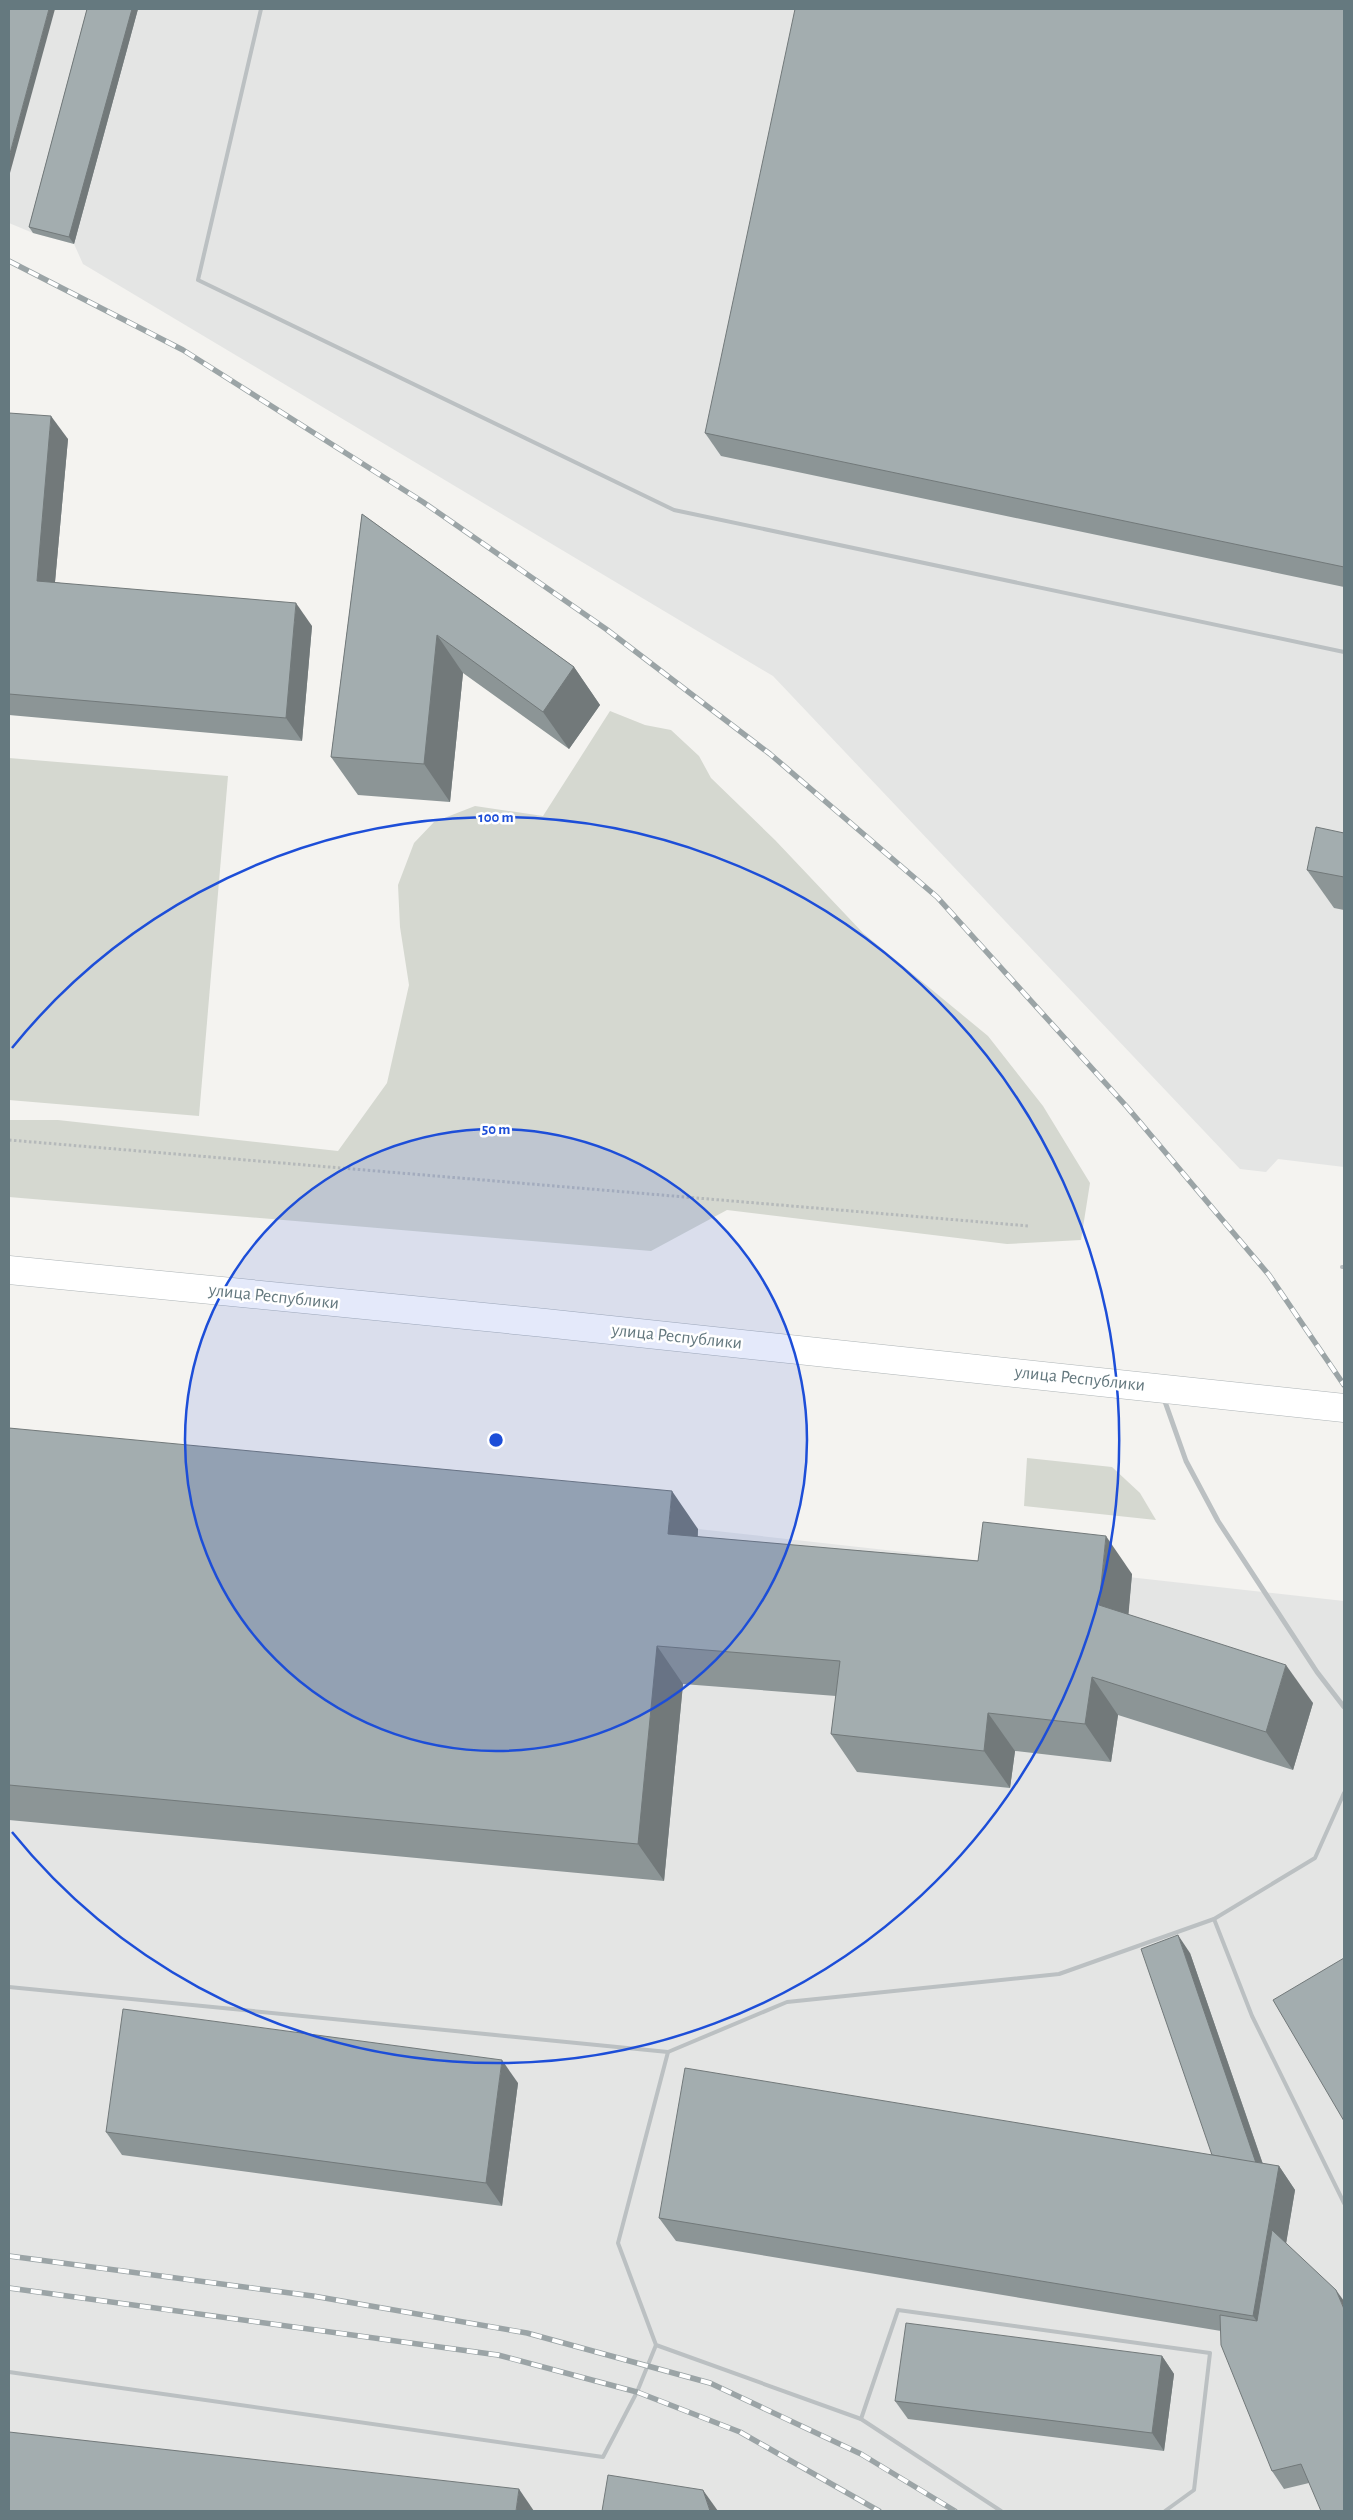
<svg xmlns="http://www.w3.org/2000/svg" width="1353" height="2520" font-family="'Alegreya Sans',sans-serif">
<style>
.built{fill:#e4e5e4}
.green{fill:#d5d8d0}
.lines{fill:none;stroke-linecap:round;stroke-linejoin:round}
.primary-casing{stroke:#aeb4b6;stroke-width:29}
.path{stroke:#b5b9ba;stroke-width:3;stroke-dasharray:2.5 2.5;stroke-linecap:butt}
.service{stroke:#bbc0c2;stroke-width:4}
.minor{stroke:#bbc0c2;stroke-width:5}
.primary{stroke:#fff;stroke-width:28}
.rail-casing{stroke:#9ba4a6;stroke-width:5.5}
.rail{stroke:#fff;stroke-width:4;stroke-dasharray:11;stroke-linecap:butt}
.wall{fill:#8c9596}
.shaded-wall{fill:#72797a}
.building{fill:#a3adaf;stroke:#72797a}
.ring{fill:none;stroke:#1d4ed8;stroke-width:2.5}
.labels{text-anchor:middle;stroke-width:5;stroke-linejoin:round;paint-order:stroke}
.street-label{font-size:18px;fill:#65797f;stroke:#fff}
.centre{fill:#1d4ed8;stroke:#fff;stroke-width:2.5}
.ring-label{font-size:15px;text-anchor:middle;font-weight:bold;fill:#1d4ed8;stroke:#fff;stroke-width:5;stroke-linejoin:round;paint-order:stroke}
</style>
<rect width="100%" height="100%" fill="#f4f3f0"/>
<g class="built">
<path d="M9,9h1335v1158l-66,-8 -12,13 -26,-3 -467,-493 -690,-412 -9,-20 -41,-11 -24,-10z"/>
<path d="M9,1463l689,66 646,72v910h-1335z"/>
</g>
<g class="green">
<path d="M610,711l35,14 26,5 28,26 12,22 64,62 88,93 125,103 55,70 47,77 -9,57 -74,4 -280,-34 -76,41 -642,-54v-77h49l280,31 49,-68 22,-98 -9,-58 -2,-42 16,-42 20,-21 41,-16 68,10z"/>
<path d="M9,758l219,18 -29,340 -190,-16z"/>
<path d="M1027,1458l85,9 28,26 16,27 -132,-14z"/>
</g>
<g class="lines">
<g class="primary-casing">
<path id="primary" d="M9,1270l536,53 799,85"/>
</g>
<path class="path" d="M9,1140l1020,86"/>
<g class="service">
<path d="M261,9l-63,271 476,230 670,142"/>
<path d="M1342,1267h2"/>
<path d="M1214,1919l38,97 92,187"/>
<path d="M9,1987l659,65"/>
<path d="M9,2372l594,85 34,-65 19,-47"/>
<path d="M861,2419l37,-109 312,43 -16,137 -29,21"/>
<path d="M1001,2511l-140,-92 -205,-74 -38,-102 50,-191 119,-50 272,-28 155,-55 101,-61 29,-65"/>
</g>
<path class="minor" d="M1163,1396l23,65 32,60 99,151 27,35"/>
<use href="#primary" class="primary"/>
<g class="rail-casing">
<g id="rail">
<path d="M9,261l174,89 240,152 183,127 164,125 167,143 190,210 142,168 75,110"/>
<path d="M9,2256l304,40 214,37 183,50 151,71 94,57"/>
<path d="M9,2288l489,67 139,37 103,40 139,79"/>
</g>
</g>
<use href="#rail" class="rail"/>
</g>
<g class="wall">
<path d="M87,9h51l-64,235 -41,-11 -4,-6z"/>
<path d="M1344,9v578l-623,-131 -16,-23z"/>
<path d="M9,413l59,26 -13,143 257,44 -10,115 -293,-26z"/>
<path d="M362,514l212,153 26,38 -31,44 -106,-76 -13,129 -92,-7 -27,-38z"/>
<path d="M1344,833v77l-10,-2 -27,-38z"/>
<path d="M9,1428l689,101v8l434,37 -4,41 185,88 -20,67 -175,-55 -7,47 -96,-11 -5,37 -153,-16 -26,-38 5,-38 -153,-12 -19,197 -655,-61z"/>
<path d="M1190,1953l73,211 16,2 16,24 -9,53 23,240 -25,6 -12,-18 -51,-140 -545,-90 -17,-23 553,-63z"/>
<path d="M518,2083l-16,123 -380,-51 -16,-23z"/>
<path d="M1162,2356l12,18 -10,77 -256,-32 -13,-18z"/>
</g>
<g class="shaded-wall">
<path d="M49,9h6l-45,164 -1,-2v-14z"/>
<path d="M132,9h6l-64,235 -5,-7z"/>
<path d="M51,416l17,23 -15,165 -16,-23z"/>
<path d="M296,603l16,23 -10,115 -16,-23z"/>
<path d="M437,635l26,38 -13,129 -26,-38z"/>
<path d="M574,667l26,38 -31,44 -26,-37z"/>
<path d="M672,1491l26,38 -4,43 -26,-38z"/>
<path d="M1106,1536l26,38 -6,69 -27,-38z"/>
<path d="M657,1646l26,38 -19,197 -26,-37z"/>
<path d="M1286,1665l27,38 -20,67 -27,-38z"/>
<path d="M1092,1677l26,38 -7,47 -26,-38z"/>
<path d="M988,1713l27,38 -5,37 -26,-37z"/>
<path d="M1178,1935l12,18 80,232 -13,-18z"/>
<path d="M502,2060l16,23 -16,123 -16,-23z"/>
<path d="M1279,2166l16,24 -25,150 -17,-24z"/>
<path d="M1336,2290l8,11v8z"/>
<path d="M1162,2356l12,18 -10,77 -12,-18z"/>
<path d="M519,2489l15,22h-18z"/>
<path d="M703,2490l15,21h-8z"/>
</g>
<g class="building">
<path d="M9,9h40l-40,148z"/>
<path d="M87,9h45l-63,228 -40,-10z"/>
<path d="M795,9h549v558l-639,-134z"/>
<path d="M9,413l42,3 -14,165 259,22 -10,115 -277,-24z"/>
<path d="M362,514l212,153 -31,45 -106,-77 -13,129 -93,-7z"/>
<path d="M1316,827l28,6v44l-37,-7z"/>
<path d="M9,1428l663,63 -4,43 310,27 5,-39 123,14 -7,69 187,60 -20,67 -174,-55 -7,47 -97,-11 -4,38 -153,-17 9,-73 -183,-15 -19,198 -629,-59z"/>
<path d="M1178,1935l78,228 -44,-8 -71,-206z"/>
<path d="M1344,1958v163l-71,-121z"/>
<path d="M123,2009l379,51 -16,123 -380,-51z"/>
<path d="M685,2068l594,98 -26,150 -594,-98z"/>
<path d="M1272,2230l64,60 8,19v202h-23l-20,-47 -29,7 -51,-126 -1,-30 37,6z"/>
<path d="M906,2323l256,33 -10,77 -257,-32z"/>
<path d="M9,2432l510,57 -3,22h-507z"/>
<path d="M608,2475l95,15 7,21h-108z"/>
</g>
<circle cx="496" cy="1440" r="311" fill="#1d4ed8" fill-opacity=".12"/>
<g class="ring">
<circle cx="496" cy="1440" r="311"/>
<path d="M12 1048A623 623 0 1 1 12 1832"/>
</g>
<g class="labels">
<g class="street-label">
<text transform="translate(274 1296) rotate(6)" y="6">улица Республики</text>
<text transform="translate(677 1336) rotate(6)" y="6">улица Республики</text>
<text transform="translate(1080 1378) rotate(6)" y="6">улица Республики</text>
</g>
</g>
<circle cx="496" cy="1440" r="8" class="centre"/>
<g class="ring-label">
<text x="496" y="822">100 m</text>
<text x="496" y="1134">50 m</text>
</g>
<rect width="1353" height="2520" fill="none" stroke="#65797f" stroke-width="20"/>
</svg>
